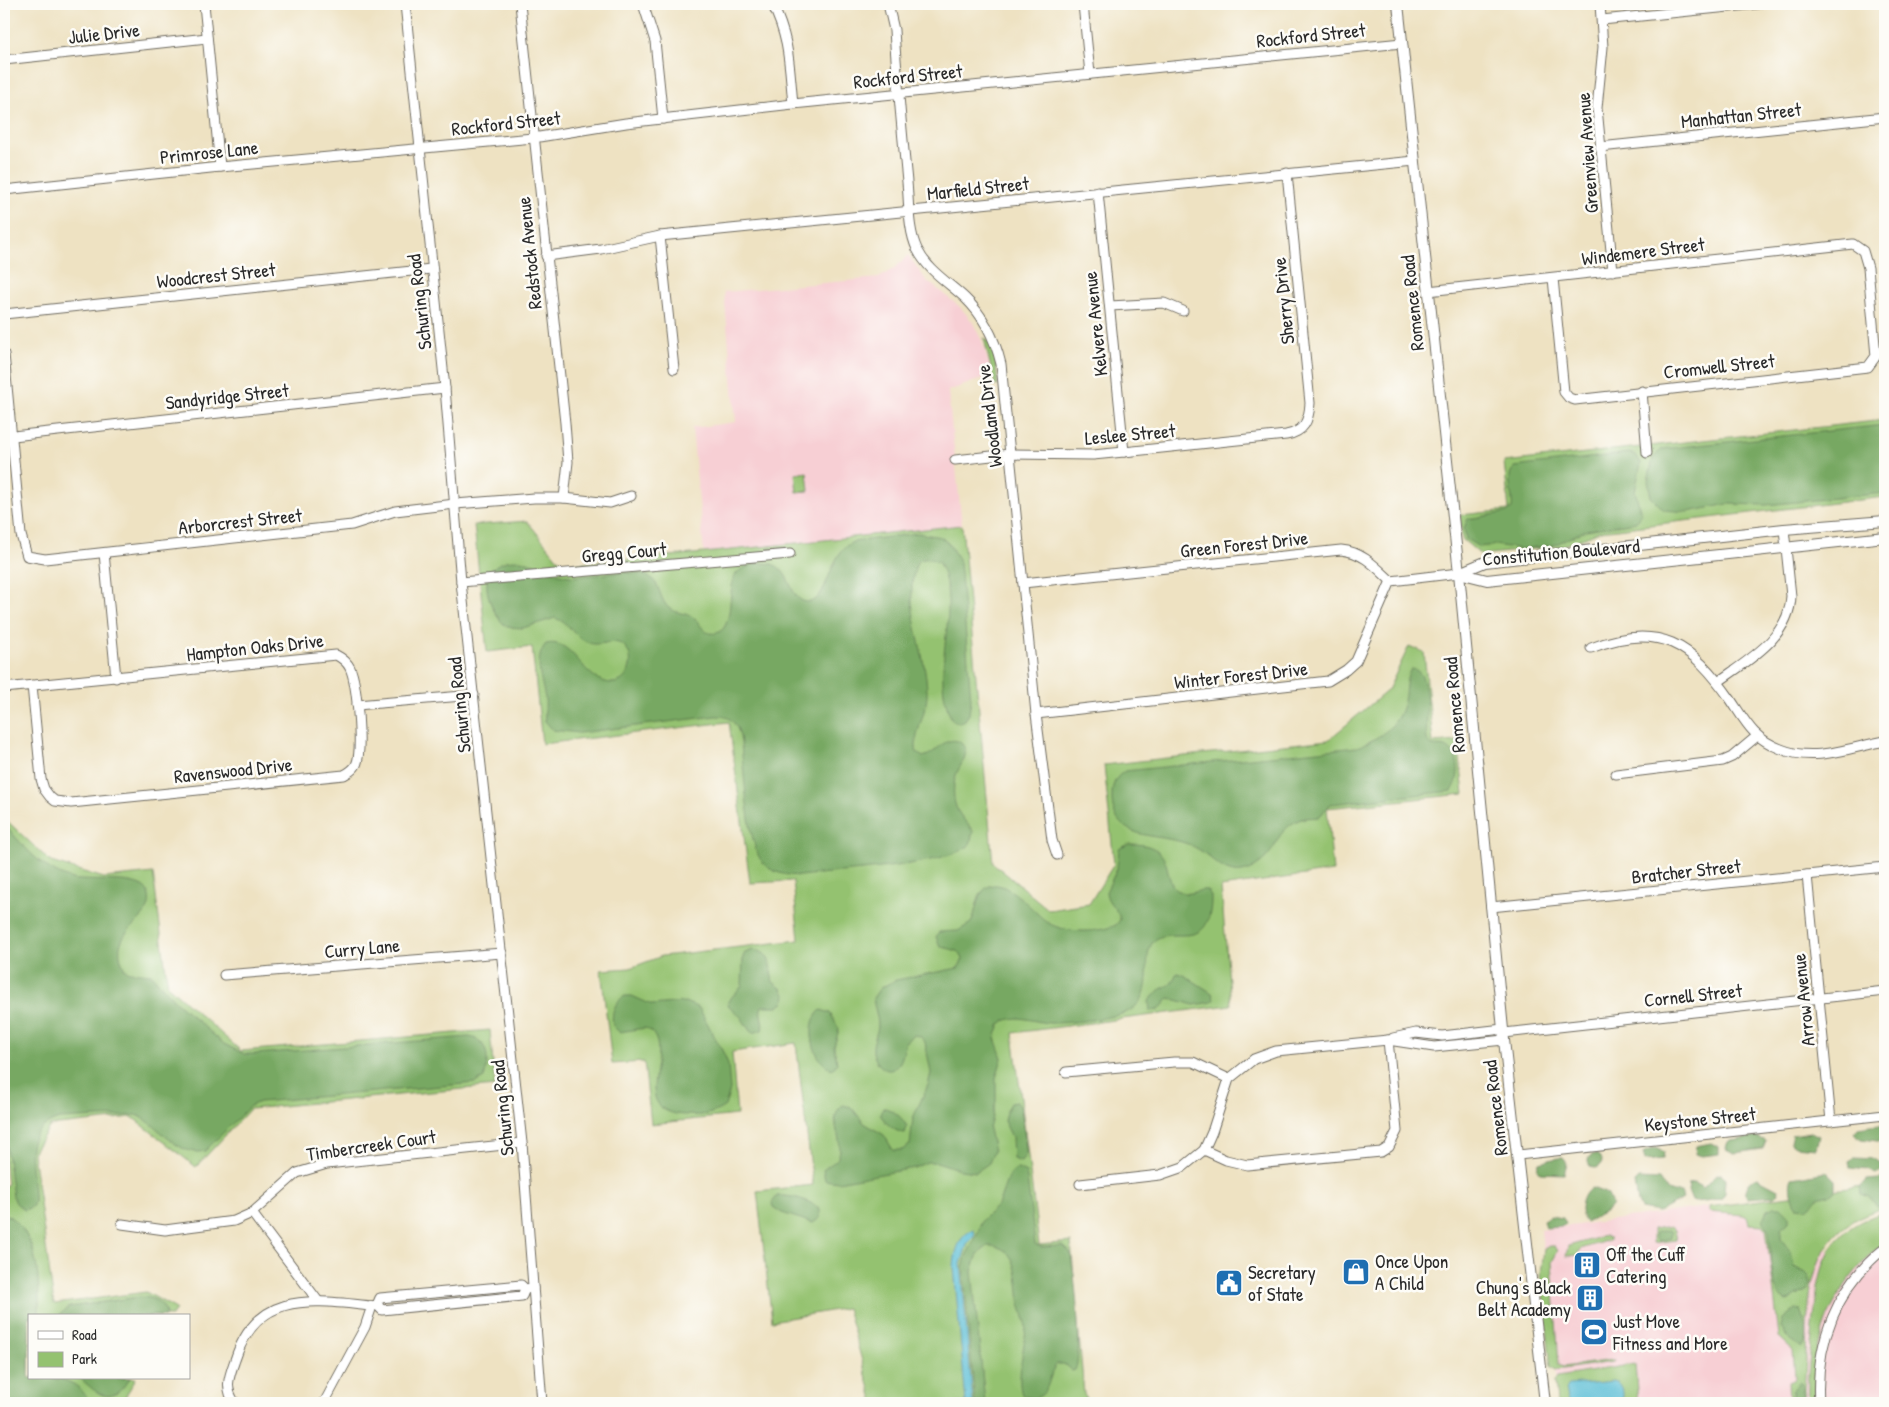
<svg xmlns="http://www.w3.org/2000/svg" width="1889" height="1407" font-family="'Patrick Hand',sans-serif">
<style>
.built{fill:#f7cfd4}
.green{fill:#94c270;stroke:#60764e}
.forest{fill:#77a862;stroke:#516a46}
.water{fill:#58bdd6;stroke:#427480}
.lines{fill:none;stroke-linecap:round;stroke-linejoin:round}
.minor-casing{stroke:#6f6b60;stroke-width:11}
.tertiary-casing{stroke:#6f6b60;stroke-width:12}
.minor{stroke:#fff;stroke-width:9}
.tertiary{stroke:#fff;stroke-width:10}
.labels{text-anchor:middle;stroke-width:5;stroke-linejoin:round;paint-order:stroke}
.street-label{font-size:19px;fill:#2b2b2b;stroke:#fdfcf7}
.poi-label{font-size:19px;fill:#2b2b2b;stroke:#fdfcf7;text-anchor:start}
</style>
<rect width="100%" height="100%" fill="#fdfcf7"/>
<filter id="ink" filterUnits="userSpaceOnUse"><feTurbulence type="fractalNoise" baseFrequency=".02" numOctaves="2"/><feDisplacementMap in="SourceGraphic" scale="10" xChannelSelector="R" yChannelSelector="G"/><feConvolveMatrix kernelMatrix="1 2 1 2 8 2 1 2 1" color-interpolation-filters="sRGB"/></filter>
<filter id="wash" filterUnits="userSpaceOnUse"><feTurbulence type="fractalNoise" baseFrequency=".0096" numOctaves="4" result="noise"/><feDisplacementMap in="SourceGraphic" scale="20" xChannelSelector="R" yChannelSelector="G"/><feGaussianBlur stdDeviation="1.12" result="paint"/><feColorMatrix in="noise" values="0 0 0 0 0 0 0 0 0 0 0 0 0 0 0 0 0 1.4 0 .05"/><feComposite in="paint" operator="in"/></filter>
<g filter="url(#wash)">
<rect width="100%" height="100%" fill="#eee2c2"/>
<g class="built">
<path d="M908,255l18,25 33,26 13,15 10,20 10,34 -44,16 14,134 -258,28 -12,-125 44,-6 -12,-130 155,-14 17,-11z"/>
<path d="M1742,1202l108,61 35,-32v172h-326l-18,-173z"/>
</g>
<g class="green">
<path d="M984,338c13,7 12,34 14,47l-3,1z"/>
<path d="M1885,420v77l-285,34 -38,15 -81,9 -19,-16 -2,-24 49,-5 -5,-48z"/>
<path d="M807,472l2,19 -12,1 -2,-18z"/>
<path d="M527,521l36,44 141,-12 258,-28 31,338 56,47 40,-6 25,-40 -10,-99 224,-25 60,-50 21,-44 15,6 9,91 25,-2 6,53 -137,14 6,63 -112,16 10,118 -218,28 26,212 32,-3 13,152 4,9h-214l-27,-95 -75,13 -15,-130 56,-6 -17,-142 -64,9 5,63 -86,9 -7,-62 -32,2 -11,-94 29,-2 32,-12 137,-16 -6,-59 -43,2 -21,-161 -187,22 -10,-97 -45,5 -13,-127z"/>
<path d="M4,818l47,44 53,16 49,-5 15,113 73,65 249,-21 5,56 -245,23 -54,58 -64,-50 -82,9 -17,27 21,151 92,-12 30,17 -4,7h-143v62h107l-14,25h-118v-217l3,-1 -3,-30z"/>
<path d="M1885,1183v24c-13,5 -27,9 -38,18 -51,37 -36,119 -44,174l-2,4h-15l3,-2 -1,-19 7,-3 -2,-29 -14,-13 -13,-108 -3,-4 -14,-1 -2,-7 -4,-2 -34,-3v-5z"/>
<path d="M1885,1212v30c-35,29 -61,68 -68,113 -2,15 0,31 -3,46v2h-8c3,-10 1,-20 2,-30 2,-22 5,-43 7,-65 6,-52 17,-80 70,-96z"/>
<path d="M1671,1226l4,4 2,10 -24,3v-14z"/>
<path d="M1605,1236l4,1v3l-28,9 -4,6 -11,1 2,-10z"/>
<path d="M1549,1246h6l3,5 -6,11 7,103 4,2 49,-7h2l-1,2 -57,8 -5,-3 -10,-94 3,-24z"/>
<path d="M1635,1364l3,39h-81l-2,-21 3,-5z"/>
</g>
<g class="forest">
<path d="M1885,425v68l-119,12 -38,-1 -40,8 -24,-2 -13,-13 -3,-16 5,-23 9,-9z"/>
<path d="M1629,453l7,2 5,8 -6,28 6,22 -5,9 -50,8 -32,15 -34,4 -25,-4 -16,2 -13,-8 -2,-11 4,-9 40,-7 4,-3c2,-14 -8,-32 3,-42z"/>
<path d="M918,533l23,4 8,7 11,18 11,138 -2,14 -4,6 -6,3 -7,-3c-25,-51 12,-108 -13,-157 -9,-5 -13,-6 -22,-1 -16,45 10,87 10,132 0,19 -15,42 -10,59l6,4c12,-3 16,-13 26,-16 4,-1 9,-1 12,2 11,10 -1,21 -5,32 -2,7 -3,15 -2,23 1,14 11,22 19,33l-3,14c-28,22 -130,26 -170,31 -13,-1 -26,-2 -36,-12 -16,-16 -19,-85 -22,-109 -1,-11 -1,-25 -9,-33 -5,-6 -11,-6 -18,-6l-136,17 -26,-3 -8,-9c-1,-8 1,-15 0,-23 -3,-17 -12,-39 1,-54 29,-7 36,39 67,39 17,0 24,-28 10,-38 -11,-7 -23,2 -34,-2 -13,-4 -19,-20 -34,-25l-32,10 -16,-1c-15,-11 -31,-50 -10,-62 25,-15 49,9 73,11 22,2 60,-9 79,1 11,6 10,19 17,28 7,9 18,7 27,12 6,4 9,14 16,16 28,6 17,-46 27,-59 5,-6 13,-8 20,-10 39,-8 29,38 52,38 21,0 20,-50 45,-60z"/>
<path d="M1411,669c22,0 14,56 16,71l6,6c6,1 12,-1 16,3 12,8 11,31 3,42l-121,13c-6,3 -7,10 -13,13 -4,1 -8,0 -12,1 -8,1 -16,6 -22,13 -6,5 -7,13 -12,19 -6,10 -19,20 -30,22 -20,3 -30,-16 -46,-24 -29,-18 -85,-1 -84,-52 0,-11 3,-19 13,-25l232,-24c25,-10 44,-22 48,-52 1,-9 1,-18 6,-26z"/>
<path d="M4,825c21,21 37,45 68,54 17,4 69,-4 76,13 11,32 -44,34 -24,76l5,4 22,2 24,27 49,43 20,10h12l213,-17c21,3 20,25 15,41l-9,5 -216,19 -9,4 -45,45c-27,7 -45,-26 -68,-36l-78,4c-45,15 -23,51 -25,83l-2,5 -8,3 -8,-7 -3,-7 -9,-65v-76l3,-18 -3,-25z"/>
<path d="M1129,844c55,-1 27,43 55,49 8,2 15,-4 23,-3l4,6c1,59 -38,29 -56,44 -17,15 5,53 -26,71 -12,7 -59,12 -74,12 -21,1 -37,-12 -55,1l-5,14 7,20 -6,20v23l-7,28 5,22 -5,12 -13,9 -15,-2 -24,-8h-10l-13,6 -76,14 -13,-2 -2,-10c4,-5 11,-6 15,-12 8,-18 -13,-39 5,-53l8,2 13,16 20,12 9,15h9l8,-5 3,-27 15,-33 3,-12 -6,-31 -4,-5 -6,-2 -9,6c-2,8 -3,19 -9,25 -10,11 -22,-3 -24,-14 -1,-10 4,-17 5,-26 0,-10 -4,-18 -5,-28l7,-10 16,-8 62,-12 5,-9c-3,-11 -14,-9 -23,-13l-4,-9 3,-5 19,-1 13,-8c5,-9 5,-24 12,-32 20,-23 53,27 69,34 18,8 46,8 64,0l4,-5c-1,-11 -13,-16 -14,-28l11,-23 2,-20z"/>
<path d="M753,950c20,2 16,17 20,32l9,7 4,7 -2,7 -6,3h-16c-4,8 3,16 0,24l-9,3 -3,-2 -9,-14 -13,-12 2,-6 12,-13 1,-29 2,-4z"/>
<path d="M1177,973l7,2 28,18 2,6 -2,3 -18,3 -25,-7 -10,12 -9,1 -1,-10 10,-11 12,-6z"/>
<path d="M625,996h7l20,9 33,-3 14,6 25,46 4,10 2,26 -5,16c-11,8 -23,10 -37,9 -68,-1 -6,-71 -43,-87l-26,4 -6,-6c-2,-12 1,-24 12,-30z"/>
<path d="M821,1010l9,3 9,16 -5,18 3,16 -4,6c-19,-4 -30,-45 -12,-59z"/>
<path d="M1017,1102l4,6 5,41v5l-5,8 -8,-3 -1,-22 -8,-16 2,-9 5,-9z"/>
<path d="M884,1108c9,1 20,11 23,19l-2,6c-9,0 -22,-11 -25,-20z"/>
<path d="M1885,1124v18l-24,-3 -7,-6 4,-5z"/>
<path d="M1811,1132l8,4 -3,12 -21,-2 -5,-4 2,-7z"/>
<path d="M1757,1137l9,4 -3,8 -29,4 -8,-4 1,-5 3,-3z"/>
<path d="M1711,1143l8,4v7l-17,2 -7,-2 1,-8z"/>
<path d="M1655,1148l9,4 -1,7 -18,2 -2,-8z"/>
<circle cx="1595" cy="1161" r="7"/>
<path d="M1558,1158h5l4,5 -3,11 -24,-1 -3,-4 2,-7z"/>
<path d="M1854,1158l21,1 7,5v6l-6,4 -9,-4 -17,-2 -1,-7z"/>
<path d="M1018,1169l8,4 1,5 8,66 6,3 22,-1 7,6c5,18 13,104 5,118l-3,1 -8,-7h-8c-9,14 -6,41 -33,32 -8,-12 2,-52 3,-68 0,-9 -5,-18 -6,-26 -3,-23 -1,-57 -32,-56l-10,8 -6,17 13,131 -10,1 -12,-136 3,-11 11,-21 5,-15 16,-15 10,-28 6,-7z"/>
<path d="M1827,1172l8,8v10l-6,5 -11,3 -11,10 -10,-1c-5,-6 -9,-21 -5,-29z"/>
<path d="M1721,1174l5,4 -1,15 -4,6 -26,3 -3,-1 -4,-10 1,-7 5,-1 9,5 13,-13z"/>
<path d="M1885,1176v28l-8,3 -7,-10 -9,-3 -1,-7 6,-7 13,-1z"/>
<path d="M1757,1178l21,11 1,4 -4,3 -28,2c-4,-7 2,-18 10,-20z"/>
<path d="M1639,1179l20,1c6,10 11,12 22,13l2,6 -25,13 -17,-3 -3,-6 -3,-20z"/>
<path d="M1592,1188l16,6 4,11 -5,6 -21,11c-9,-8 -5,-29 6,-34z"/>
<path d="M777,1196c14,-1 34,4 43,14v8l-7,5 -31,-10 -9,-6 -1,-4z"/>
<path d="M1774,1207h7l8,8v7l-8,7v10l10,13 3,15 14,7 3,9 -3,7 -20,11c-21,-3 -15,-55 -20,-72 -1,-3 -4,-6 -5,-10l4,-9z"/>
<path d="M4,1213c36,20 35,66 35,103h-10v62c26,0 48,-2 61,25h-86z"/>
<path d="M1551,1216l12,2 3,6 -5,3 -16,1 -2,-8z"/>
<path d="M1669,1230l3,2 -1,6 -12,3 -4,-3 1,-6z"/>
<path d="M139,1297c13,0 26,4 27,19h-108l11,-9z"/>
<path d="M1795,1309l5,1c4,12 12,26 2,38l-16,-12 -5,-8 2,-9z"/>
<path d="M80,1378h50c-19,29 -30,18 -50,0z"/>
<path d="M1799,1382l3,2v13l-5,5 -5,-3v-7z"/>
</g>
<g class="water">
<path d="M974,1230l1,5 -8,10 -6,19 12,139h-7l-12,-135c0,-13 5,-35 20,-38z"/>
<path d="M1614,1381c9,3 12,15 6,22h-49l-4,-3 -2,-11 4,-4z"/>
</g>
</g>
<g filter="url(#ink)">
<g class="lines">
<g class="minor-casing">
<g id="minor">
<path d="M204,4l16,163"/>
<path d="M405,4l40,384 16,194 61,561 20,260"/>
<path d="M520,4l45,419 3,39 -4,36"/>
<path d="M643,4l12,37 8,78"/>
<path d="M772,4c18,35 17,61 21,100"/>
<path d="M888,4l6,26c3,50 8,101 13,152 2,21 1,48 10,67 11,22 31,33 48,49 19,18 30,41 36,66l35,350 16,126 5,15"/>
<path d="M1083,4l7,70"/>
<path d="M1600,4l3,43 -6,61 16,163"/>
<path d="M1602,20l156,-16"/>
<path d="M4,60l203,-22"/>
<path d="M1600,147l285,-30"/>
<path d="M4,190l216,-23 313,-29 93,-15 167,-19 609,-61"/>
<path d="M1098,192l26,260"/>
<path d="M660,236l14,133"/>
<path d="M546,256l55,-7 59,-13 755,-75"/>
<path d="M1428,291l425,-47 10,7 5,17 8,88 -8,11 -293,33 -6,-2 -5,-6 -11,-114"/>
<path d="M1110,306l54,-3 19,8"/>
<path d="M4,314l427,-45"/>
<path d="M4,354l17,181 6,21 18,3 307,-34 43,-14 60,-7 79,-6h30l46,5 21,-7"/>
<path d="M1642,391l5,62"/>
<path d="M13,436l432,-48"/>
<path d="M955,460l55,-6 83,1 31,-3 162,-17c18,-3 23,-14 24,-32l-23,-230"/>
<path d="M104,553l12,125"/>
<path d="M461,582l329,-28"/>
<path d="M1023,583l318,-33c22,2 35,17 50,31l68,-8"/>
<path d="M1591,648c68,-27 101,-4 140,52 16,24 22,38 50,49 34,14 70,-2 104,-8"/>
<path d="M1718,682c30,-22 72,-45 73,-86l-7,-67"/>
<path d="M4,688l332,-33c6,3 11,7 14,13 7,15 13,83 6,97 -3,5 -8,8 -12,10l-273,28 -16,-2 -5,-4 -6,-8 -3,-10 -9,-94"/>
<path d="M357,705l117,-10"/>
<path d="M1036,714l292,-33 18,-11 10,-9 35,-80"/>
<path d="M1616,774l107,-13 9,-4 24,-20"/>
<path d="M1807,875l24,246"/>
<path d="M1491,907l394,-40"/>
<path d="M224,975l278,-22"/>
<path d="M1504,1033l381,-42"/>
<path d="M1393,1038l23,-5 26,3 61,-7"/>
<path d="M1066,1072l108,-10h19l36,17"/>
<path d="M1204,1150l22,10 21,5 134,-13 8,-5 8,-16 -9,-91"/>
<path d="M1518,1155l367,-40"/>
<path d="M1080,1184l80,-9 23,-8 21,-17 8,-18 17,-53 25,-20 22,-8 112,-11 46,7 70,-7"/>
<path d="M252,1213l66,88"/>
<path d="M122,1224l43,6 69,-9 18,-8 45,-40 30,-9 195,-21"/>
<path d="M377,1305l3,-7 141,-13 4,4 8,-1"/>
<path d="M372,1306l5,-1 5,5 140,-14 3,-7"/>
<path d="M235,1403c-11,-15 -6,-26 0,-43 22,-70 76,-60 137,-54l-7,21 -41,76"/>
<path d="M1819,1403c-4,-60 18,-117 66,-155"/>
</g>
</g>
<g class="tertiary-casing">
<g id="tertiary">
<path d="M1398,4l61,569 45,467 41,363"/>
<path d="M1459,573l26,-11 299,-33 101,-8"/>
<path d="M1459,573l28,7 398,-43"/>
</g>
</g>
<use href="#minor" class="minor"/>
<use href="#tertiary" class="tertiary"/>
</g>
</g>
<defs>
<g id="building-square" transform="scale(1.4375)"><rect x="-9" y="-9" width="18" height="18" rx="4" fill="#1f6fb2" stroke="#fdfcf7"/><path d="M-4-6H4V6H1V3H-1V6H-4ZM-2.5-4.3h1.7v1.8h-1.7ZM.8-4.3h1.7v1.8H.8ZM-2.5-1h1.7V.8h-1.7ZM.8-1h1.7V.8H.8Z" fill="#fff"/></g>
<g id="shop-square" transform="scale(1.4375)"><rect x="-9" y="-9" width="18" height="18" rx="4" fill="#1f6fb2" stroke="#fdfcf7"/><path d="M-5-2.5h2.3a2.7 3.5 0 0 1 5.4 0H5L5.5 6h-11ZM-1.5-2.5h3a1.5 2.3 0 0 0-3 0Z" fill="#fff"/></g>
<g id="civic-square" transform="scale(1.4375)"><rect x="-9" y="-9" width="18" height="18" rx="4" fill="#1f6fb2" stroke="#fdfcf7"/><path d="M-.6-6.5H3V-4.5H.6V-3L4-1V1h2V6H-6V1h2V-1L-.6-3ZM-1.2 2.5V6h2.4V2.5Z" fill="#fff"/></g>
<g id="stadium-square" transform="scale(1.4375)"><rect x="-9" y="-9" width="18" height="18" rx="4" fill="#1f6fb2" stroke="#fdfcf7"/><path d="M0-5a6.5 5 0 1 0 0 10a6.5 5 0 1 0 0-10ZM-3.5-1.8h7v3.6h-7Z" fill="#fff"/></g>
</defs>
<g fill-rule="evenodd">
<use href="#building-square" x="1587" y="1265"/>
<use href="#shop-square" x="1356" y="1272"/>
<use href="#civic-square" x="1229" y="1283"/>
<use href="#building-square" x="1590" y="1298"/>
<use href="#stadium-square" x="1594" y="1332"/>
</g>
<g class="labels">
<g class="street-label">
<text transform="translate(104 33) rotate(-6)" y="7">Julie Drive</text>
<text transform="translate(1311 35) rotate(-6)" y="7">Rockford Street</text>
<text transform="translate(908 76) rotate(-6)" y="7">Rockford Street</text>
<text transform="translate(1741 115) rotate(-6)" y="7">Manhattan Street</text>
<text transform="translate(506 123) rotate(-6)" y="7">Rockford Street</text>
<text transform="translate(209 152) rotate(-6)" y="7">Primrose Lane</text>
<text transform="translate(1587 153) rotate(-94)" y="7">Greenview Avenue</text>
<text transform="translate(978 188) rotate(-6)" y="7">Marfield Street</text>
<text transform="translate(1643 251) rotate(-7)" y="7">Windemere Street</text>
<text transform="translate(529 253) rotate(-96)" y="7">Redstock Avenue</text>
<text transform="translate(216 275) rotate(-6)" y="7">Woodcrest Street</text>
<text transform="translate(1283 301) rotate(-96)" y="7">Sherry Drive</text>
<text transform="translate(419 302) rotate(-97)" y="7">Schuring Road</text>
<text transform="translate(1412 303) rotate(-96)" y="7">Romence Road</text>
<text transform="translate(1095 324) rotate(-96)" y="7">Kelvere Avenue</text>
<text transform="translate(1719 366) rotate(-6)" y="7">Cromwell Street</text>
<text transform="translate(227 396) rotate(-6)" y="7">Sandyridge Street</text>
<text transform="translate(989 416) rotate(-97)" y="7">Woodland Drive</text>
<text transform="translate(1130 434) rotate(-5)" y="7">Leslee Street</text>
<text transform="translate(240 521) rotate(-6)" y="7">Arborcrest Street</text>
<text transform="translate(1244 544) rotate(-6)" y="7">Green Forest Drive</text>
<text transform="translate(624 552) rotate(-5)" y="7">Gregg Court</text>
<text transform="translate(1561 552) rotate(-5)" y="7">Constitution Boulevard</text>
<text transform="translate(255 647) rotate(-6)" y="7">Hampton Oaks Drive</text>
<text transform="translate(1241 675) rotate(-6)" y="7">Winter Forest Drive</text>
<text transform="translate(459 705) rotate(-96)" y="7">Schuring Road</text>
<text transform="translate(1454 705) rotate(-95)" y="7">Romence Road</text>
<text transform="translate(233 770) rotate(-6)" y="7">Ravenswood Drive</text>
<text transform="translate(1686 871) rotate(-6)" y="7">Bratcher Street</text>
<text transform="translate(362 948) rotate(-5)" y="7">Curry Lane</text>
<text transform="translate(1693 995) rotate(-6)" y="7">Cornell Street</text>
<text transform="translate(1803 1000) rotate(-96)" y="7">Arrow Avenue</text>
<text transform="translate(502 1108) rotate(-96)" y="7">Schuring Road</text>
<text transform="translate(1495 1108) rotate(-97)" y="7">Romence Road</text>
<text transform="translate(1700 1119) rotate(-6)" y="7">Keystone Street</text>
<text transform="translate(371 1145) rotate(-8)" y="7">Timbercreek Court</text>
</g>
<g class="poi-label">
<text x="1606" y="1261">Off the Cuff<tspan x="1606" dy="22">Catering</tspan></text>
<text x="1375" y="1268">Once Upon<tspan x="1375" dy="22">A Child</tspan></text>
<text x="1248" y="1279">Secretary<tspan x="1248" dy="22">of State</tspan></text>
<text x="1571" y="1294" text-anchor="end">Chung's Black<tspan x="1571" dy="22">Belt Academy</tspan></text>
<text x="1613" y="1328">Just Move<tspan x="1613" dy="22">Fitness and More</tspan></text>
</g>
</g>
<rect width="1889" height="1407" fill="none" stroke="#fdfcf7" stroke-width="20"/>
<rect x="28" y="1314" width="162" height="65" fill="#fdfcf7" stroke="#a9a8a5"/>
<rect x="38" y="1331" width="25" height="8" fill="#ffffff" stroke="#a9a8a5"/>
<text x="72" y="1340" font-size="15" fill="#2b2b2b">Road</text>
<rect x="38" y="1352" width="25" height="15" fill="#94c270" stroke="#a9a8a5"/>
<text x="72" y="1364" font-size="15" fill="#2b2b2b">Park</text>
</svg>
